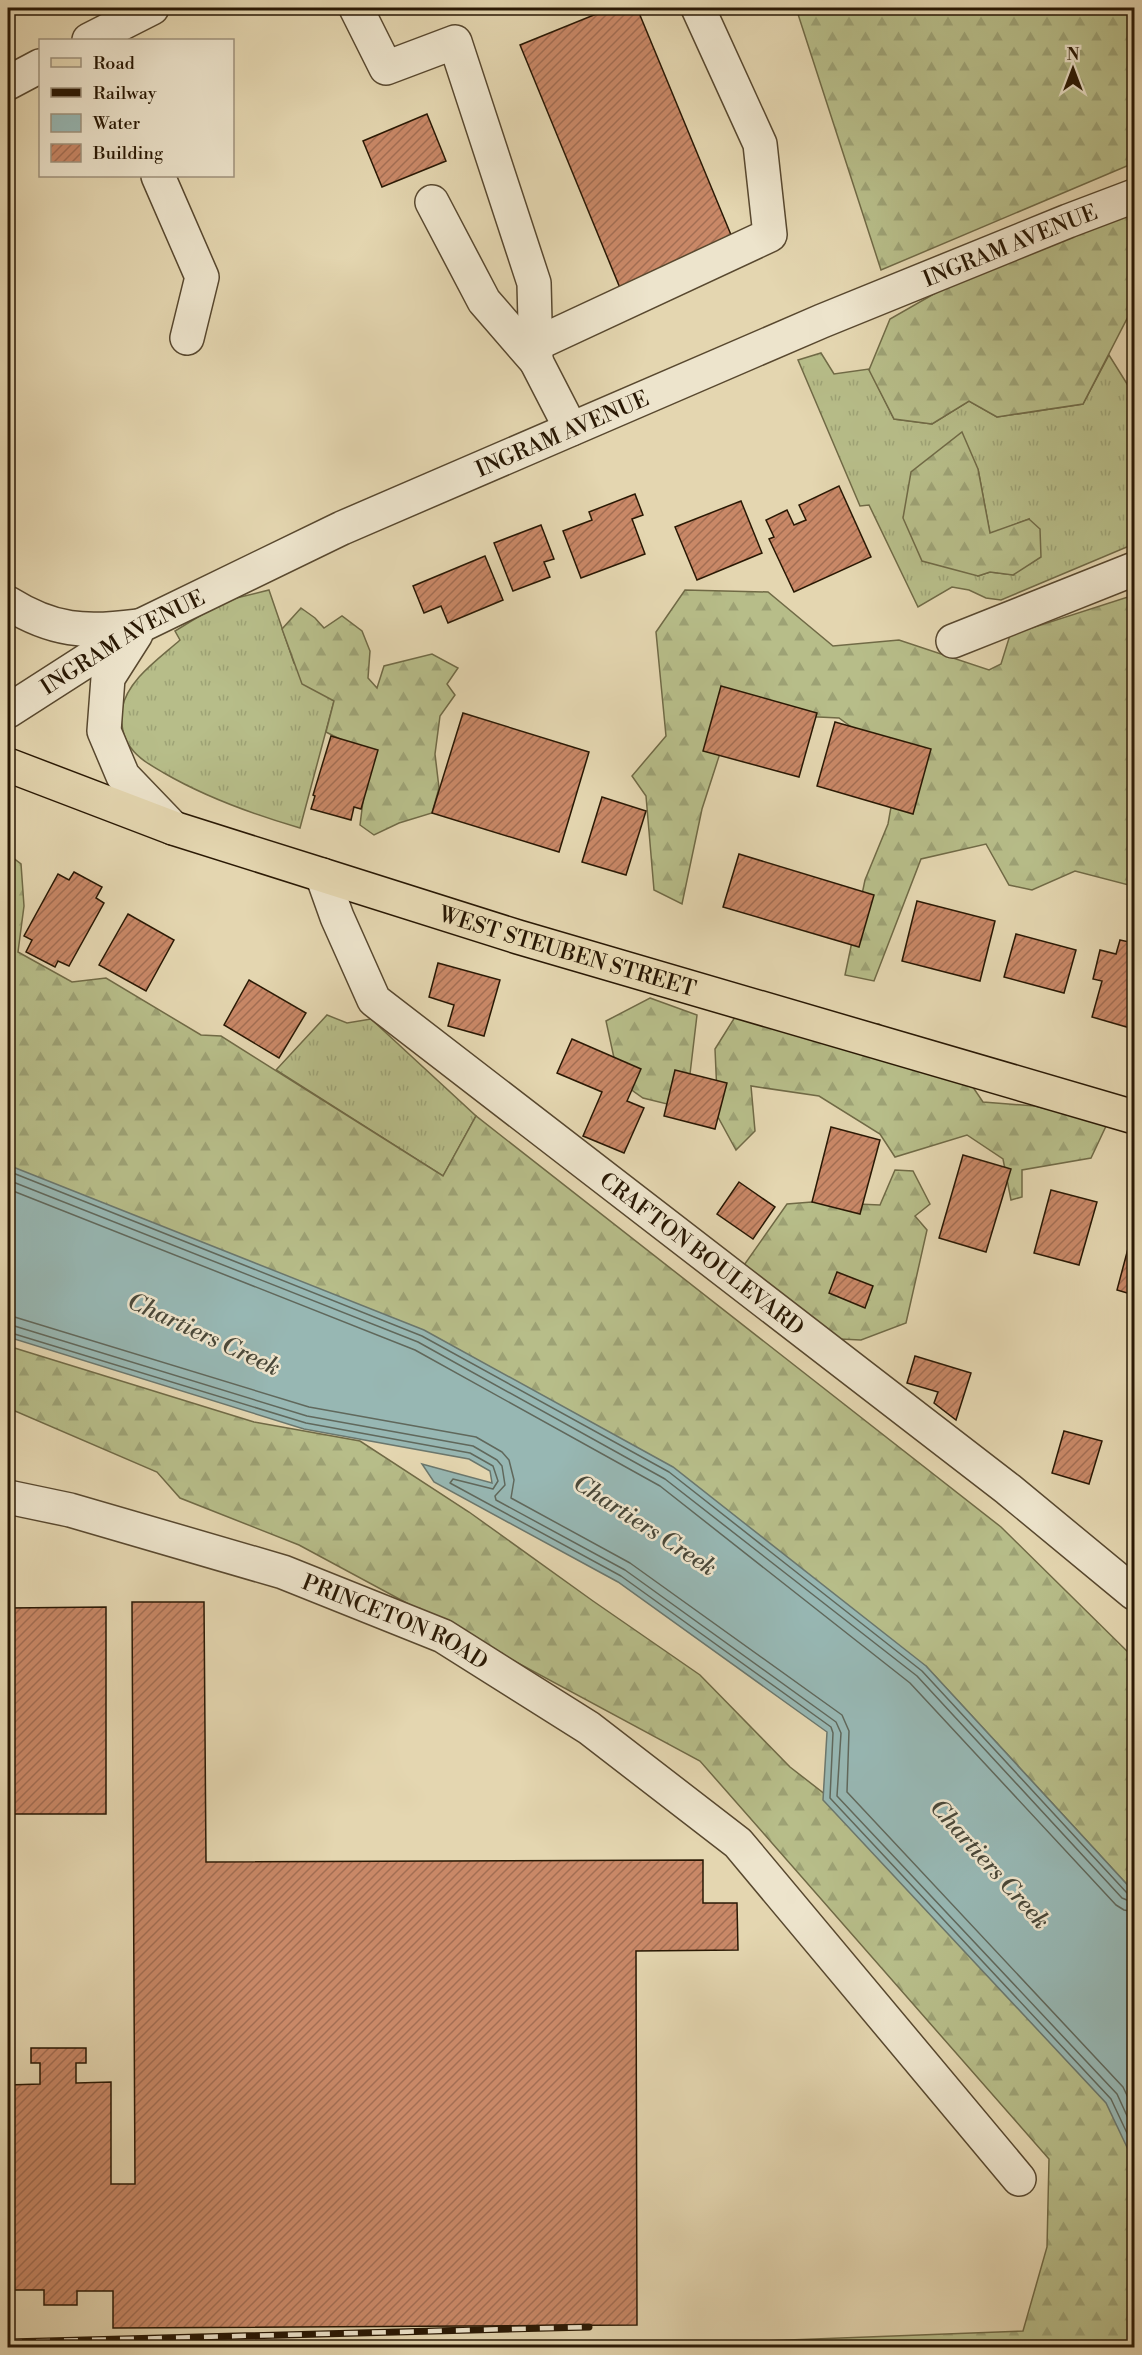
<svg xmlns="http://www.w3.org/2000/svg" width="1142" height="2355" font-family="'Libre Bodoni',serif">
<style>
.grass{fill:url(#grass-tufts);stroke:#706a46;stroke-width:1.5;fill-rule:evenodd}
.forest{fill:url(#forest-firs);stroke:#706a46;stroke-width:1.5}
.water{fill:#97b7b3;stroke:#6b776d;stroke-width:1.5}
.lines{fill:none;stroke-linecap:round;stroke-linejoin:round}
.shore{stroke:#60685c;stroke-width:1.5}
.building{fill:url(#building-hatch);stroke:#291804;stroke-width:1.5}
.minor-casing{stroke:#58482f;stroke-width:36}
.major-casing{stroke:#291804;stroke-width:36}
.minor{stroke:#ede4cc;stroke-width:33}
.major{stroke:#e4d6b0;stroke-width:33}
.rail-casing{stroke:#291804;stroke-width:7}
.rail{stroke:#ede4cc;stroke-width:4.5;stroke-dasharray:14;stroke-linecap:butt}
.labels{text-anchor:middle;stroke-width:5;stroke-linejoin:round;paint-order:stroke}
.street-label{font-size:22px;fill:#291804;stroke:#ede4cc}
.water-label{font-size:24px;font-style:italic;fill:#4a4839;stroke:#ede4cc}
</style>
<defs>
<pattern id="grass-tufts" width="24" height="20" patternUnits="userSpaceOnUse" patternTransform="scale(1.5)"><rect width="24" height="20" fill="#b7bd89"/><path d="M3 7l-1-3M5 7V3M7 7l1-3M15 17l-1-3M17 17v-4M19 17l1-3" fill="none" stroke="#9da275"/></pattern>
<pattern id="forest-firs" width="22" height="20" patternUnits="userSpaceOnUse" patternTransform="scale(1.5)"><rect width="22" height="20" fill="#b7bd89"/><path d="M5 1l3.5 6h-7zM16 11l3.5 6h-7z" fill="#9da275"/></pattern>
<pattern id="building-hatch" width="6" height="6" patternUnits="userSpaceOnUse" patternTransform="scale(1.5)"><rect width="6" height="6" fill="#c98867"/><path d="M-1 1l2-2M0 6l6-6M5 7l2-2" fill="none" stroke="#a36e53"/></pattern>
</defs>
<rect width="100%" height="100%" fill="#e4d6b0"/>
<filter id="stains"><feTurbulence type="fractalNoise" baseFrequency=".00333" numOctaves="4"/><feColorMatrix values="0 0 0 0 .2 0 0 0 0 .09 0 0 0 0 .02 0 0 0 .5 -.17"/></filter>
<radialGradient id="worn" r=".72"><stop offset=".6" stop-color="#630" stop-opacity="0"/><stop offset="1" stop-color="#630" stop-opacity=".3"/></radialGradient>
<g class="grass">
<path d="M821,353l13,21 35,-5 25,50 38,5 37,-23 28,16 86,-13 26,-49 25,40v149l-133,56 -15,-2 -17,-8 -17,-3 -34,20 -49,-102 -9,1 -62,-146zM978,469l12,65 39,-15 -15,56 -24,-3 -12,4z"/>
<path d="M269,590l25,73 40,38 -34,127c-48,-14 -93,-30 -136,-55 -12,-7 -25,-14 -33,-25 -8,-9 -11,-27 -9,-39 5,-29 38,-51 58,-69l-5,-9 49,-30z"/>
<path d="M327,1015l20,8 24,-4 105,97 -33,60 -167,-106z"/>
</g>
<g class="forest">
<path d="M796,8h338v155l-253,107z"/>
<path d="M1134,210v95l-51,99 -86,13 -28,-16 -37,23 -38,-5 -25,-49 21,-51 70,-40z"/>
<path d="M962,432l16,37 12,64 39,-14 11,10 1,28 -28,18 -23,-3 -12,4 -56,-15 -19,-43 8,-46z"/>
<path d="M685,590l83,2 65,54 66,-6 90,30 12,-6 9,-29 124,-40v324l-5,-34 -54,-14 -43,19 -23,-5 -23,-41 -65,15 -47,122 -29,-6 20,-95 23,-56 11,-62 -60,-44 -106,-5 -31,96 -20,95 -28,-14 -8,-94 -14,-20 34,-40 -10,-104z"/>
<path d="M301,608l14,10 9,10 18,-12 20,15 8,20 -2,27 9,10 7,-22 48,-12 26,14 -11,16 8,11 -15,21 -5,38 4,34 -7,25 -33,10 -25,12 -14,-10 9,-71 -43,-22 8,-31 -32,-17 -20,-55z"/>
<path d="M8,854l13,10 3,42 -6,46 54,30 34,-4 95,57 20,1 222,140 33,-60 525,411 133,131v234l-208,-226 -918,-500 1,-136 -1,-4z"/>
<path d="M650,998l47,17 -7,59 -23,30 -24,-6 -24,-17 -13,-60z"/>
<path d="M735,1017l107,7h37l32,22 36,3 36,53 52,4 72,18 -16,34 -69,12v27l-11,3 -8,-41 -36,-24 -72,22 -15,-23 -61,-38 -68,-10 4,45 -19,19 -18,-33 -3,-68z"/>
<path d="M895,1170l18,1 17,33 -15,12 12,14 -21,93 -45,17 -65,-3 -54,-69 45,-64 25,-2 68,3z"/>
<path d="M8,1346l246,76 106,19 109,71 124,89 107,74 90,92 81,63 263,274v243h-404l3,-5 290,-11 24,-84 2,-88 -349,-398 -401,-216 -119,-47 -23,-26 -149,-64z"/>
</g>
<path class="water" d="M8,1165l416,165 249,137 253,199 208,226v270l-28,-59 -283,-303 4,-68 -209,-150 -184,-100 -12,-18 70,19 -2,-12 -21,-12 -165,-30 -296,-92z"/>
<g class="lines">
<g class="shore">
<path d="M8,1171l414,165 247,136 253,199 205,222 7,2"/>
<path d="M8,1180l410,162 247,137 252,197 205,222 12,5"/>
<path d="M8,1189l407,161 245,136 250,197 206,222 8,5 10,2"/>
<path d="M8,1315l301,92 167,30 26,15 7,8 5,20 -3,18 119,65 212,152 7,16 -2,61 276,295 11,23"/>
<path d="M8,1324l299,92 166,30 24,14 5,6 3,19 -10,11 1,4 129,70 211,152 5,11 -4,63 280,298 17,37"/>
<path d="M8,1332l298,91 164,30 23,13 5,15 -5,8 -40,-10 -3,4 171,93 210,151 2,6 -3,65 281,301 23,49"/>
</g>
</g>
<g class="building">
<path d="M611,8h26l97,234 -114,46 -100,-243z"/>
<path d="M427,114l19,47 -64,26 -19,-46z"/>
<path d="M839,486l32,71 -77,35 -25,-53 5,-2 -8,-17 21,-10 7,15 12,-5 -7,-15z"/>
<path d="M635,494l8,21 -11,4 13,35 -64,24 -18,-47 29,-11 -3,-8z"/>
<path d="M741,501l21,52 -65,27 -22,-53z"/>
<path d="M541,525l13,34 -10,3 6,15 -37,14 -19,-48z"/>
<path d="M485,556l18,44 -55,23 -7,-17 -17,7 -11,-27z"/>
<path d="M721,686l96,27 -18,64 -96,-26z"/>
<path d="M463,713l126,39 -30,100 -127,-39z"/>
<path d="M835,722l96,27 -18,65 -96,-28z"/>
<path d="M331,736l47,14 -17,59 -7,-2 -3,13 -40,-11 4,-13 -2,-1z"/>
<path d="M602,797l44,14 -20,64 -44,-13z"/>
<path d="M739,854l135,41 -15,52 -136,-40z"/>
<path d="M74,872l28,15 -6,11 8,5 -35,63 -11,-5 -3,6 -29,-15 6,-12 -8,-4 34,-62 11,6z"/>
<path d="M917,901l78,20 -15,60 -78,-20z"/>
<path d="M128,914l46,26 -28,51 -47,-26z"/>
<path d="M1016,934l60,16 -12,43 -60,-16z"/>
<path d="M1120,940l14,3v67l-4,18 -38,-11 10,-36 -9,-2 7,-29 16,4z"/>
<path d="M438,963l62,17 -16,56 -36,-10 6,-21 -25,-8z"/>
<path d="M249,980l57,33 -27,45 -55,-33z"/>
<path d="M572,1039l69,30 -14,32 17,7 -20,45 -41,-17 19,-44 -45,-19z"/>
<path d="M675,1070l52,13 -12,46 -51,-13z"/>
<path d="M831,1127l49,13 -20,74 -48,-12z"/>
<path d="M963,1155l48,14 -25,83 -47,-14z"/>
<path d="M739,1182l36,25 -22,32 -36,-25z"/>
<path d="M1051,1190l46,12 -18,63 -45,-12z"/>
<path d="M1134,1226v69l-17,-5z"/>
<path d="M837,1272l36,14 -8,22 -36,-15z"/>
<path d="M915,1356l56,17 -15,47 -22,-17 4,-11 -31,-9z"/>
<path d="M1064,1431l38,10 -13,43 -37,-11z"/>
<path d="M132,1602h72l2,260 497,-2v43h34l1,47 -102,1 1,374 -524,3v-37h-36v14h-33v-15h-36v-205l32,-1v-21h-9v-15h55v15h-10v20l35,-1v102h24z"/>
<path d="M106,1607v207h-98v-206z"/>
</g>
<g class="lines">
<g class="minor-casing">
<g id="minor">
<path d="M356,8l30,60 69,-26 79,241 2,78"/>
<path d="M89,40l63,-32"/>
<path d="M8,83l32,-17"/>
<path d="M158,176l44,101 -15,61"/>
<path d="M432,202l52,99 52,60 35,68"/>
<path d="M536,344l234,-109 -10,-91 -62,-136"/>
<path d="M8,603c45,28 77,30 129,23"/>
<path d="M136,634l-28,44 -4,53 19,45 50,52"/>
<path d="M953,641l181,-72"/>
<path id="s1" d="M8,711l134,-86 200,-97 480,-207 246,-100 66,-25"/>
<path id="s2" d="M322,875l15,42 37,83 634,489 126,104"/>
<path id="s3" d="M8,1497l62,13 213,62 160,64 146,92 149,115 281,336"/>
</g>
</g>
<g class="major-casing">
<g id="major">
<path id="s4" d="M8,765l165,63 149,47 196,62 616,180"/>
</g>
</g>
<use href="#minor" class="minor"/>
<use href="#major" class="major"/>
<g class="rail-casing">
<path id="rail" d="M8,2342l581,-15"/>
</g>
<use href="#rail" class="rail"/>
</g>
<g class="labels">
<g class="street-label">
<text dy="8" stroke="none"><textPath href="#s1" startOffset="1107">INGRAM AVENUE</textPath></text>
<text dy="8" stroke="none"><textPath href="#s1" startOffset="621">INGRAM AVENUE</textPath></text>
<text dy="8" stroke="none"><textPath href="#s1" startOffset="134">INGRAM AVENUE</textPath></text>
<text dy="8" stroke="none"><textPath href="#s4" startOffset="590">WEST STEUBEN STREET</textPath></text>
<text dy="8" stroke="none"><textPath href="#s2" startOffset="550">CRAFTON BOULEVARD</textPath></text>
<text dy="8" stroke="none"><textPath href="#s3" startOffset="408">PRINCETON ROAD</textPath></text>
</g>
<g class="water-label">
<text transform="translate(204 1334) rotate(25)" y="8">Chartiers Creek</text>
<text transform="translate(645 1525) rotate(33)" y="8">Chartiers Creek</text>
<text transform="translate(990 1864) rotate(48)" y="8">Chartiers Creek</text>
</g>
</g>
<rect width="1142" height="2355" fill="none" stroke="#e4d6b0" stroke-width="30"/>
<rect x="9" y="9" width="1124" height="2337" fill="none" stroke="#291804" stroke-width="3"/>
<rect x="15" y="15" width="1112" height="2325" fill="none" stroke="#291804" stroke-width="1.5"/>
<rect x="39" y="39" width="195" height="138" fill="#ede4cc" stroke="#9f927c" stroke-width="1.5"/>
<rect x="51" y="58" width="30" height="9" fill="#e4d6b0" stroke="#9f927c" stroke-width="1.5"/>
<text x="93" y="69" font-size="18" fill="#291804">Road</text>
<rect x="51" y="88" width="30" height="9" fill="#291804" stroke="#9f927c" stroke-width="1.5"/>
<text x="93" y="99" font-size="18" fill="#291804">Railway</text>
<rect x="51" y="114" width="30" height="18" fill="#97b7b3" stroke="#9f927c" stroke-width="1.5"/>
<text x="93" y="129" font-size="18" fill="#291804">Water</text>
<rect x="51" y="144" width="30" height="18" fill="url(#building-hatch)" stroke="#9f927c" stroke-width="1.5"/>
<text x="93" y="159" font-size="18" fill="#291804">Building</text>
<g transform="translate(1073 69)" stroke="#ede4cc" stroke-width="4.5" paint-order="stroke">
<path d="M0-4.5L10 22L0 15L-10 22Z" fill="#291804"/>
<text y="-9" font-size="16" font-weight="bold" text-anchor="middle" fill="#291804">N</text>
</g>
<rect width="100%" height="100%" filter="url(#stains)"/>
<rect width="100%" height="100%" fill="url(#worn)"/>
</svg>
